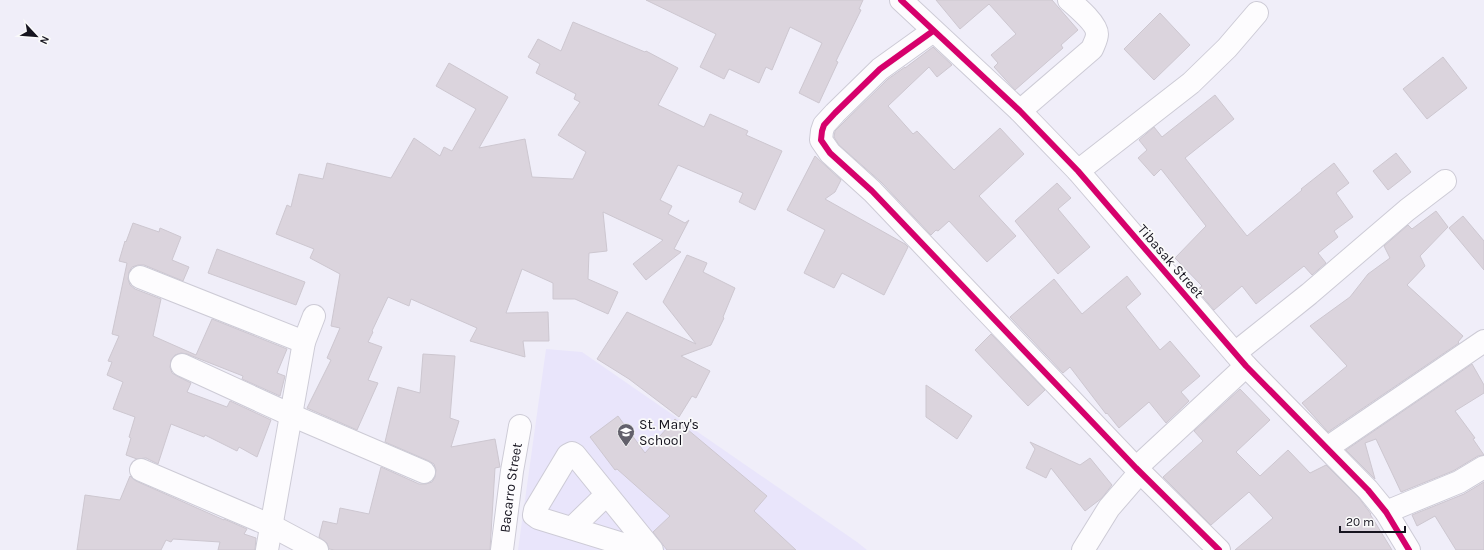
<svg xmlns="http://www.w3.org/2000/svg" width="1484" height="550" font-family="Karla,sans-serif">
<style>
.built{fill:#e9e5fb}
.building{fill:#dbd4dd;stroke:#cdc7d0}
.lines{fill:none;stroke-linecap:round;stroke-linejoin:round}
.minor-casing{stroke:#cdcbd6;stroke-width:24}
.minor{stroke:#fdfcfe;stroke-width:22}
.cycleway-casing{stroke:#fafafa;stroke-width:8}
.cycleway{stroke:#d6006c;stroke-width:6}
.labels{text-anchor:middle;stroke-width:3.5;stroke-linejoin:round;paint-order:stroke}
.street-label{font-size:14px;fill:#16141f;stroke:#fafafa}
.poi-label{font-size:14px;fill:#16141f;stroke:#fafafa;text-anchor:start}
</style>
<rect width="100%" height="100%" fill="#f0eef9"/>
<path class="built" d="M546,349l36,3 275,190 10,8h-349z"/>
<g class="building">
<path d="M646,0h217l-4,9 2,1 -25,51 2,1 -19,41 -20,-10 23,-50 -32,-16 -18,43 -6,-3 -7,16 -30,-14 -5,10 -24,-12 16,-33z"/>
<path d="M936,0h116l26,30 -17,15 2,3 -48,42 -21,-23 4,-4 -7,-8 25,-21 -27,-30 -29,25z"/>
<path d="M1160,13l30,32 -36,35 -30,-31z"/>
<path d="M573,22l72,30 1,-1 32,17 -20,37 46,22 6,-13 38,17 -2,4 36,16 -27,59 -16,-8 4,-9 -65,-28 -18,35 12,6 -4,8 17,9 4,-3 -15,29 7,3 -35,28 -13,-16 30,-24 -60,-28 4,39 -18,2 -1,26 30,13 -10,22 -33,-15h-22v-16l-31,-14 -16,44 42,-1 1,29h-26l2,16 -55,-16 7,-13 -66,-29 -2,7 -21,-9 -16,34 1,1 -5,10 14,5 -14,33 10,3 -21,47 -50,-22 24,-48 -4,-2 13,-30 -9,-2 9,-52 -30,-16 4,-9 -38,-15 11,-29 4,2 8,-33 24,5 4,-16 64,15 23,-40 26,18 4,-9 8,4 24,-42 -40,-23 13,-23 59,34 -29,51 46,-9 7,38 41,2 13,-27 -28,-17 22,-33 -6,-3 2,-5 -40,-21 4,-9 -12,-7 10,-18 23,12z"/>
<path d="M933,47l19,18 -15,12 -8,-10 -41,39 25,28 4,-3 37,39 46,-42 24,26 -45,42 37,40 -29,26 -38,-41 -11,10 -2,-1 -5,5 -50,-53 -42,-37 -5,-8 1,-6 9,-9 44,-43 17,-12v1z"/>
<path d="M1443,57l24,31 -40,31 -24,-30z"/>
<path d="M1215,95l19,24 -49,39 62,78 55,-46 -1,-1 33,-26 15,20 -13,10 17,24 -19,14 4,6 -20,16 8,10 -14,12 -8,-9 -48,38 -14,-18 -28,24 -17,-20 5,-4 -27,-28 31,-32 -45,-57 -7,7 -16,-18 9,-8 -8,-10 15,-13 8,10z"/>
<path d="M1396,153l15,19 -23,18 -15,-19z"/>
<path d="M815,156l26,24 -6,12 -10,7 80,45 3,3 -24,48 -42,-22 -8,15 -30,-15 21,-43 -38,-20z"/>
<path d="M1057,183l14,15 -13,11 32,38 -32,27 -43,-53z"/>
<path d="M1436,211l12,16 -28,29 5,10 -18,19 56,51 -5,6 1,1 -131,89 -26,-29 45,-37 -37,-40 40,-29 18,-23 22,-16 -6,-12 24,-21 4,4z"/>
<path d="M1463,216l21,25v29l-35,-42z"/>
<path d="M133,223l26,9 1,-4 21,9 -9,23 17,7 -6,14 -39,-16h-6l-6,2 -3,5 -1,7 2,6 5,4 26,10 -8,37 43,19 16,-36 75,30 -10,24 8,3 -5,20 -38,-17 1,-3 -56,-22 -6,-1 -6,2 -4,5 -1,7 2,6 5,3 14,7 -4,9 40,15 3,-6 41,19 -14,37 -18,-10 -2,4 -32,-16 -1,2 -33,-13 -13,40 -12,-6 -9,1 -11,-4 5,-17 -2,-1 6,-20 -22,-8 10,-27 -16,-7 5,-13 -4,-1 11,-25 -7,-2 15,-71 -8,-2 6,-20 1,1z"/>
<path d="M217,249l88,33 -9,23 -88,-32z"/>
<path d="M687,255l20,8 -4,9 32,16 -12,29 1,1 -13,27 -30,11 29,15 -14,27 -4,-2 -13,21 -50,-38 -32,-20 30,-47 69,32 -33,-42z"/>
<path d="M1127,276l14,18 -15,13 34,43 10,-9 30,35 -19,16 8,9 -23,22 -17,-21 -30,26 -12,-15 -1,1 -36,-47 -7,6 -53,-56 44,-38 28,35z"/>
<path d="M991,334l54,56 -17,16 -53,-56z"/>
<path d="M423,354l32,2 -5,62 9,3 -8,26 44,-8 5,28 -5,1 -5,82h-155l-6,-1 -2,-6 -8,-6 4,-16 14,3 3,-16 29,6 12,-47 38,17h7l6,-2 3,-5 1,-7 -2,-6 -5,-3 -44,-19 13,-55 22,6z"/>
<path d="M1472,364l12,21v8l-29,18 20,27 -2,1 11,16 -6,1 -25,15 -52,21 -25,-53 -11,4 10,36 -29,-29z"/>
<path d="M926,385l46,31 -15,23 -31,-22z"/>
<path d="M1240,389l30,31 -34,32 24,24 28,-26 22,23 16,-8 33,33 12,16h-1l22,36h-157l38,-32 -24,-26 -38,33 -48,-48 40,-36 -9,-10z"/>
<path d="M618,416l27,37 30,-34 92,77 -13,15 42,39h-129l-14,-18 17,-16 -53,-47 -2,1 -25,-33z"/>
<path d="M1030,442l50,23 10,-7 22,27 -10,13 -17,13 -34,-43 -5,10 -20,-10 9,-19z"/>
<path d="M130,476l6,5 88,39v-1l23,10 -3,5 12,4 -1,12h-37l2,-8 -47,-3 -2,3 -5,-2 -5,10h-84l8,-55 35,5z"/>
<path d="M1484,482v68h-28l-21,-34 -18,10 -5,-11 52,-21z"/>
</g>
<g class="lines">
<g class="minor-casing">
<g id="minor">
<path d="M901,0l119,111 58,60 168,195 122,124 18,22 23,38"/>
<path d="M933,31l-53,38 -45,44 -11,12 -2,6 -1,9 9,13 42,38 264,277 83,82"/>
<path d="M1020,111l72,-62c2,-5 5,-10 5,-15 0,-10 -20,-27 -28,-34"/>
<path d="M1078,171l113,-88 36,-35 30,-35"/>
<path d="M140,277l164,65"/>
<path d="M1235,353l74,-59 98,-84 38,-29"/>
<path d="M182,365l109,50 133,57"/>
<path d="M1327,448l157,-107"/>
<path d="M1136,468l110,-102"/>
<path d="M141,470l131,56 45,24"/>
<path d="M1386,512l73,-30 25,-15"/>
<path d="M572,528l34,-33"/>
<path d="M267,550l37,-208 10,-26"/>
<path id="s1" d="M502,550l10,-79 8,-45"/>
<path d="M642,550l-104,-32 -4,-3 1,-5 33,-55 4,-2 3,2 77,95"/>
<path d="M1083,550l26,-42 32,-37"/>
</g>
</g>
<use href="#minor" class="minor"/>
<g class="cycleway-casing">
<g id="cycleway">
<path d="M901,0l119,111 58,60 168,195 122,124 18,22 23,38"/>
<path d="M933,31l-53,38 -45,44 -11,12 -2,6 -1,9 9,13 42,38 264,277 83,82"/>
</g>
</g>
<use href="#cycleway" class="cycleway"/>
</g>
<defs>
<g id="school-pin" transform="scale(0.9)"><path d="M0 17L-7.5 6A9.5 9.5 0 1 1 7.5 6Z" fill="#62606b" stroke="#fafafa"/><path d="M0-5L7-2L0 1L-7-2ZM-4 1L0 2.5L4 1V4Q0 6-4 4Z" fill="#fff"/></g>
</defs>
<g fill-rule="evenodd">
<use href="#school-pin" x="626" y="432"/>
</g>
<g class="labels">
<g class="street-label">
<text transform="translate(1171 261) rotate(49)" y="5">Tibasak Street</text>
<text dy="5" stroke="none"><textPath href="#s1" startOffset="63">Bacarro Street</textPath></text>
</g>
<g class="poi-label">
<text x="639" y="429">St. Mary's<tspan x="639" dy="16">School</tspan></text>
</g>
</g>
<g transform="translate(36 36) rotate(116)" stroke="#fafafa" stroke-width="3" paint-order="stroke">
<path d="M0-3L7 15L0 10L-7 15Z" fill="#16141f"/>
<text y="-6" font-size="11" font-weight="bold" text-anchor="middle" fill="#16141f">N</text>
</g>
<path d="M1340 526v6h65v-6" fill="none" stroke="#16141f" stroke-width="2"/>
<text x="1346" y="526" font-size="12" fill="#16141f" stroke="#fafafa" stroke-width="3" paint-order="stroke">20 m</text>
</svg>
